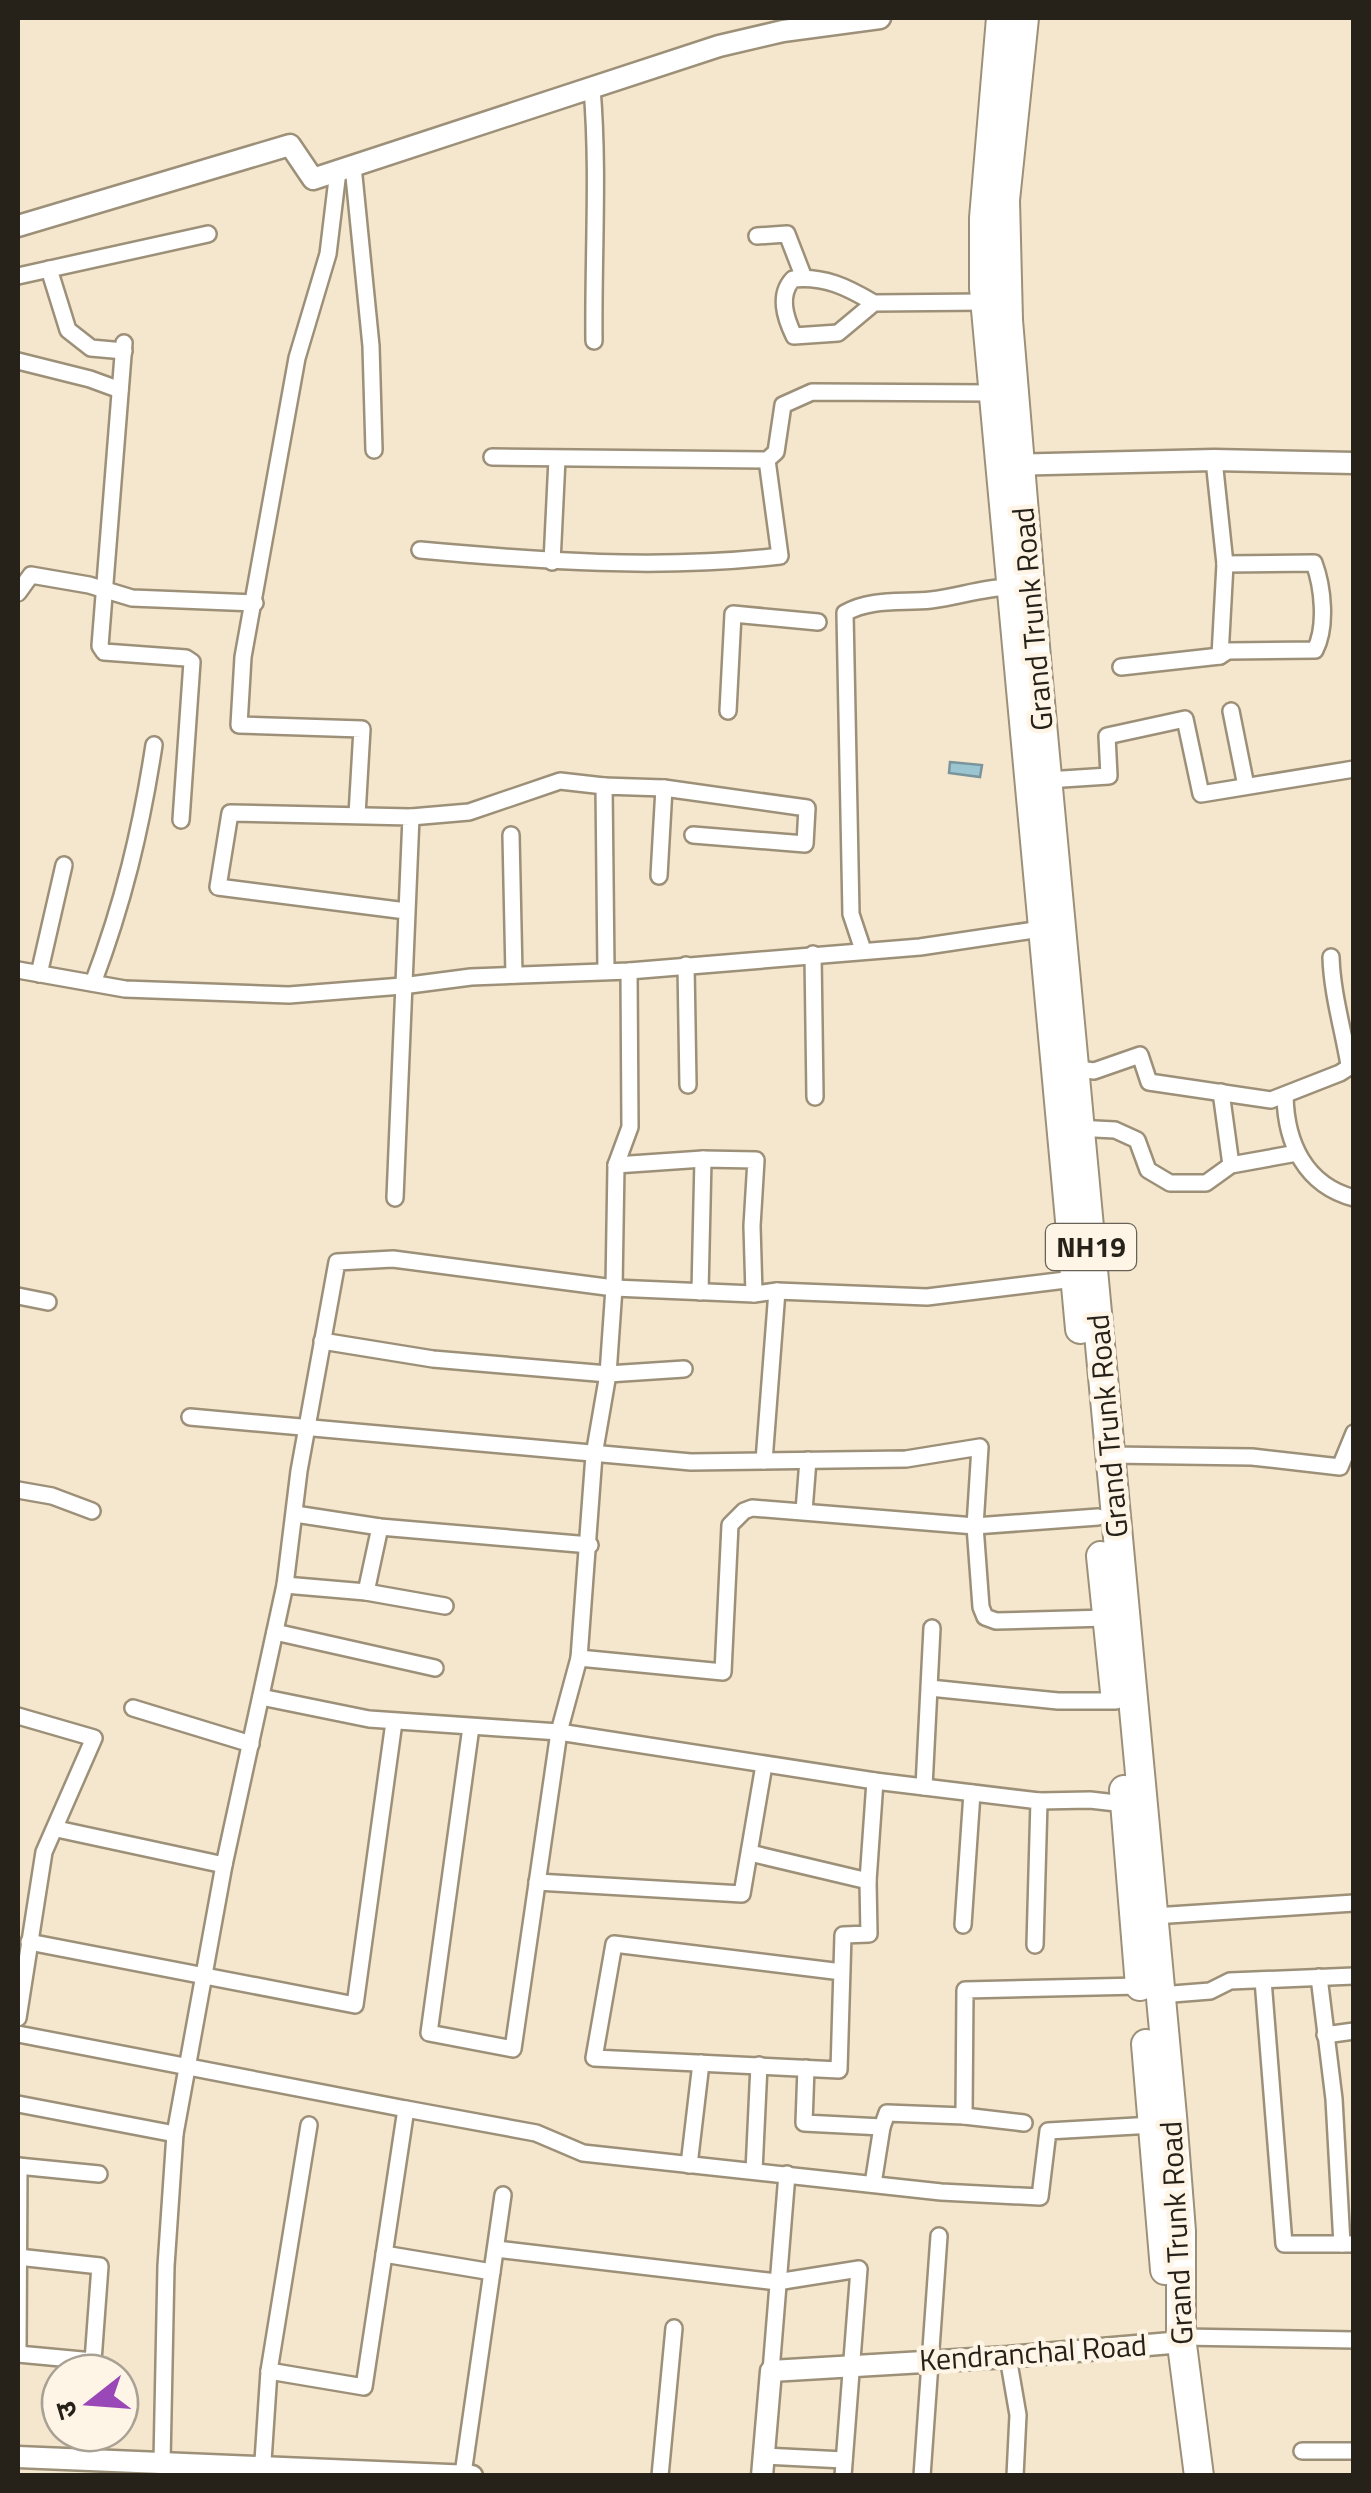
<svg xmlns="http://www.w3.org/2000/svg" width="1371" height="2493" font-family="'Titillium Web','Noto Sans Devanagari',sans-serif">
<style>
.water{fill:#9cc5d2;stroke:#79949a;stroke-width:2.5}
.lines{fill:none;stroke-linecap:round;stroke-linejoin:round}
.street-casing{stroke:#9d9079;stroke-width:20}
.secondary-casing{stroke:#9d9079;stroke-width:25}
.highway-casing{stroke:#9d9079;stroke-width:32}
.street{stroke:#fff;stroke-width:15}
.secondary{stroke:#fff;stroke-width:20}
.highway{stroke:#fff;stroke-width:28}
.labels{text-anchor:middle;stroke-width:9;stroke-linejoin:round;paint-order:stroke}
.shield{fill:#fef5e6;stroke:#686156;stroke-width:2.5}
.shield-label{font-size:28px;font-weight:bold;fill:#272219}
.street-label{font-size:30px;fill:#272219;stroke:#fef5e6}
</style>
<rect width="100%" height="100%" fill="#f5e7ce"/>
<path class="water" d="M950,762l32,3 -2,12 -31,-4z"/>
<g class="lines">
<g class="street-casing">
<g id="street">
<path d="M592,88c7,84 1,168 2,253"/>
<path d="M353,166l18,180 3,104"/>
<path d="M338,171l-10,83 -31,104 -54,299 -4,68 123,4 -5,86"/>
<path d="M757,236l30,-2 17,44"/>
<path d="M49,269l19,61 23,18 33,3"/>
<path d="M18,276l190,-42"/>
<path d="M874,303c-27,-16 -49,-27 -81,-24 -15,16 -8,38 1,57l44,-3 36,-30 111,-1"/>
<path d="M124,343l-24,303 4,6 82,6 6,4 -11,158"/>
<path d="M18,361l72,18 30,11"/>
<path d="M492,457l275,3 9,-8 7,-47 29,-13 181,1"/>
<path d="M420,550c119,11 240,20 360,6l-13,-96"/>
<path d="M552,562l5,-103"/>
<path d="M18,593l13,-18 58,10 43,13 123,5"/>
<path d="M1220,656l5,-92"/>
<path d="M1121,667l99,-11 8,-5 87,-1c12,-23 8,-63 -1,-87l-89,1 -11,-104"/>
<path d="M728,711l5,-97 85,8"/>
<path d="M1231,711l15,75"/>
<path d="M1047,780l62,-4 -2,-40 78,-17 16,75 153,-25"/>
<path d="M411,817l58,-5 91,-31 44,5"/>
<path d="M511,835l3,140"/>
<path d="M659,876l5,-88"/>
<path d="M863,950l-12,-36 -6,-301c26,-15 56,-10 86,-13 26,-3 51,-12 78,-13"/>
<path d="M813,954l2,143"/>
<path d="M1331,957c1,36 12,72 18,108"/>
<path d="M686,965l2,120"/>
<path d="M18,970l107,19 164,6 113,-9 69,-9 158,-6 291,-24 121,-18"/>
<path d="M606,971l-2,-185 60,2 143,20 -2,36 -112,-9"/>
<path d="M39,974l25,-109"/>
<path d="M93,983c30,-79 48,-153 61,-238"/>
<path d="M1074,1062l4,7 16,2 46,-16 9,27 122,18 69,-27 14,-9"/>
<path d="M1221,1092l10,73"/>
<path d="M1285,1096c1,47 20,89 69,102"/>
<path d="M1075,1128l40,2 22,10 11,30 22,13h36l25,-18 66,-12"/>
<path d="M616,1165l87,-6 53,1 -4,66 2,68"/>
<path d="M395,1198l16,-381 -181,-4 -12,74 188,24"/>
<path d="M700,1292l3,-133"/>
<path d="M18,1296l30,6"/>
<path d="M322,1341l111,18 175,15 76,-5"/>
<path d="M190,1417l501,45 215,-3 74,-12 -5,79 6,81 4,10 11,4 111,-3"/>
<path d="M1110,1455l142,2 88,10 14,-34"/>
<path d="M764,1461l13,-170"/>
<path d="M18,1490l34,6 40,15"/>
<path d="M804,1511l4,-51"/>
<path d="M295,1514l85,13 210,18"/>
<path d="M285,1585l81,7 79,14"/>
<path d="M366,1592l14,-65"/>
<path d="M275,1632l160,36"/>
<path d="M579,1658l144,14 7,-147 14,-14 8,-3 223,18 123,-9"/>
<path d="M930,1688l128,13h58"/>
<path d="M261,1697l108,22 190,13 316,49 164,20 -4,144"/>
<path d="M133,1708l118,36"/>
<path d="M18,1716l76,22 -50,114 -26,166"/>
<path d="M471,1727l-42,306 84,16 46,-317 20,-74 15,-203 14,-81 6,-86 2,-123 14,-38 -1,-156"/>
<path d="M924,1787l8,-159"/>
<path d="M1039,1801l51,-1 35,4"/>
<path d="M57,1829l167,36"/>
<path d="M750,1853l118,28"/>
<path d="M537,1882l205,12 22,-129"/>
<path d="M1154,1916l200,-13"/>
<path d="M963,1925l9,-132"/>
<path d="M29,1942l326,63 39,-283"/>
<path d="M842,1972l-228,-28 -20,114 245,12 4,-135 26,-1 -1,-53 7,-100"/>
<path d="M1319,1977l15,122 8,145"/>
<path d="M1263,1980l21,264h70"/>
<path d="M18,2034l388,75"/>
<path d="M1325,2035l29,-4"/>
<path d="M806,2068l-2,55 78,4 5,-14 77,3 1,-126 175,-4 20,9 50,-4 20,-10 124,-5"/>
<path d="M18,2104l157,30"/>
<path d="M964,2116l60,7"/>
<path d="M689,2165l12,-102"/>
<path d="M18,2166l81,8"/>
<path d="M754,2171l5,-106"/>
<path d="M873,2184l9,-57"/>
<path d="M496,2249l281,33 82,-13 -16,207"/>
<path d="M384,2254l108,18"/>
<path d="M18,2257l82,9 -7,95 -75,-7"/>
<path d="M1181,2337l173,3"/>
<path d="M18,2350l1,-184"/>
<path d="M1008,2357l10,58 -3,61"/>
<path d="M269,2371l95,16 42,-278 130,24 47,20 358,39 99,5 8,-66 105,-6"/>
<path d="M771,2371l16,-197"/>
<path d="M1302,2451h52"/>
<path d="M764,2456l80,4"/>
<path d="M162,2462l4,-196 9,-132 49,-269 61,-280 14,-114 38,-209 56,-3 221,29 140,6 23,-3 150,6 147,-18"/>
<path d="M463,2474l40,-279"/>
<path d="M262,2476l7,-105 40,-246"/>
<path d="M660,2476l14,-148"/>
<path d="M922,2476l17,-240"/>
</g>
</g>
<g class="secondary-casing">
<g id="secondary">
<path d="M18,226l272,-81 23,34 406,-133 64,-15 97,-13"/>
<path d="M1010,465l204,-5 140,3"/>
<path d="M18,2457l454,19"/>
<path d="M762,2476l9,-105 237,-14 163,-14 10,-6"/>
</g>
</g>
<g class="highway-casing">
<g id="highway">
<path d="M1001,18l-17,200v70l96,1041"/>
<path d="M1024,18l-19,182 3,120 29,350 135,1446 9,115v106l18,139"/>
<path d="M1101,1556l14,136"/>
<path d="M1124,1790l16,196"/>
<path d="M1146,2044l19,226"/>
</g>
</g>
<use href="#street" class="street"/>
<use href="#secondary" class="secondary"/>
<use href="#highway" class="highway"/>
</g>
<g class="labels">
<rect class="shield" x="1046" y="1224" width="90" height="46" rx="8"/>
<g class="shield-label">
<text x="1091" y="1257">NH19</text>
</g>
<g class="street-label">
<text transform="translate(1033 619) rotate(-95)" y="10">Grand Trunk Road</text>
<text transform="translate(1108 1426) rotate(-95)" y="10">Grand Trunk Road</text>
<text transform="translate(1177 2233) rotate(-93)" y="10">Grand Trunk Road</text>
<text transform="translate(1033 2353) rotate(-4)" y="10">Kendranchal Road</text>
</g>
</g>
<rect width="1371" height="2493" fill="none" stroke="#272219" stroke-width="40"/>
<g transform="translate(90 2403) rotate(253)"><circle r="48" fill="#fef5e6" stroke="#a8a194" stroke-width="2.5"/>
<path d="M0-8L18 38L0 25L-18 38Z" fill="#9a48b7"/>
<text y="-15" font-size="28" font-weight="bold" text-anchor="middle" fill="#272219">उ</text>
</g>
</svg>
